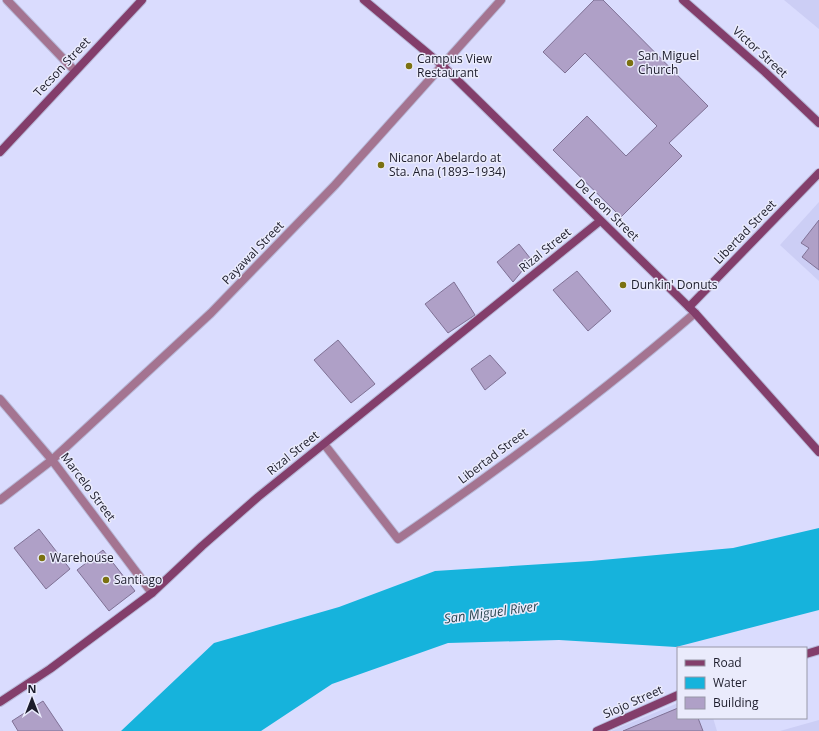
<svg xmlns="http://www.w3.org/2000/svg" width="819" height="731" font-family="'Open Sans',sans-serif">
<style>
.built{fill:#cccef5}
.water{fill:#16b3dc}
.building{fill:#afa0c7;stroke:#7f7195}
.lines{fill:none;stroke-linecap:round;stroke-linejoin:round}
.street-casing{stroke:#b8b9d8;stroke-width:10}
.secondary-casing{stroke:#b8b9d8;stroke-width:10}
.street{stroke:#a47491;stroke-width:8}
.secondary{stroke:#833e6b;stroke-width:8}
.poi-dot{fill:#7b7111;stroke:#eaebfc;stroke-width:1.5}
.labels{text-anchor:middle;stroke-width:3;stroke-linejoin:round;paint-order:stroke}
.street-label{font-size:12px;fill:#1c1c2b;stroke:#eaebfc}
.poi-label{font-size:12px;fill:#1c1c2b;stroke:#eaebfc;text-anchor:start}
.water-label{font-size:13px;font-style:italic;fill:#2d4954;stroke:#eaebfc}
</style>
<rect width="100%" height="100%" fill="#dadcfe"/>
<g class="built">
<path d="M784,0h35v29z"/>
<path d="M819,202v79l-39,-36z"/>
<path d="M678,703v15h35l4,13h-106z"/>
<path d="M819,720v11h-39z"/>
</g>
<path class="water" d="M819,528v82l-143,37 -117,-7 -111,3 -116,41 -71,47h-140l93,-88 125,-36 96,-36 156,-10 142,-13z"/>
<g class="building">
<path d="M594,0h9l105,106 -39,37 13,13 -61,61 -68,-67 34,-34 39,40 31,-30 -72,-73 -20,20 -22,-21z"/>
<path d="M819,220v50l-17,-13 7,-9 -8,-5z"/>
<path d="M519,244l15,19 -12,8 -9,11 -16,-20z"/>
<path d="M577,271l34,40 -23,20 -35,-41z"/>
<path d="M454,282l21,33 -27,18 -23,-29z"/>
<path d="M338,340l37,44 -24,19 -37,-43z"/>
<path d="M490,355l16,18 -21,17 -14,-21z"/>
<path d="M39,529l31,40 -24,20 -32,-41z"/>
<path d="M103,550l32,41 -26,20 -32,-41z"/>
<path d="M43,701l20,30h-45l-6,-10z"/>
<path d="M678,708v10h20l5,13h-80z"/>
</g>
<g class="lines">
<g class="street-casing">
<g id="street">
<path d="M7,0l68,71"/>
<path d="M0,399l52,61 100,133"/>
<path d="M324,444l74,95c102,-70 203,-145 297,-226"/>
<path d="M0,500l52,-40 159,-147 124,-128 166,-185"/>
</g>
</g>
<g class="secondary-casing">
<g id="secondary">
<path d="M364,0l79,66 252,247 124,139"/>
<path d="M683,0l82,72 54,51"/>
<path d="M0,152l142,-152"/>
<path d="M689,307l130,-134"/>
<path d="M806,654l13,-4"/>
<path d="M0,702l50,-33 102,-76 50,-47 56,-49 342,-276"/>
<path d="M597,731l81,-36"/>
</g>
</g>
<use href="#street" class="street"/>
<use href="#secondary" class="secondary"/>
</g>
<g class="poi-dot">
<circle cx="630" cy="63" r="4"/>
<circle cx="409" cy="66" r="4"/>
<circle cx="381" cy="165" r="4"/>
<circle cx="623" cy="285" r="4"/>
<circle cx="42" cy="558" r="4"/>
<circle cx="106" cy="580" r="4"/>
</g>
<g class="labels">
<g class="street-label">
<text transform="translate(760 52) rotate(42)" y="4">Victor Street</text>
<text transform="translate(62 67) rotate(-47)" y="4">Tecson Street</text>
<text transform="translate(607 210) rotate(44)" y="4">De Leon Street</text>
<text transform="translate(745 232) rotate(-46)" y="4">Libertad Street</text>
<text transform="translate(545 250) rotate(-39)" y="4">Rizal Street</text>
<text transform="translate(253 253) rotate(-46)" y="4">Payawal Street</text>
<text transform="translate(293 453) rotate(-39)" y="4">Rizal Street</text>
<text transform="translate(493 456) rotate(-37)" y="4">Libertad Street</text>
<text transform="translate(88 487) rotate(53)" y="4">Marcelo Street</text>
<text transform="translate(633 702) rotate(-24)" y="4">Siojo Street</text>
</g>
<g class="poi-label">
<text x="638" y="60">San Miguel<tspan x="638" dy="14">Church</tspan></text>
<text x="417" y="63">Campus View<tspan x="417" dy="14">Restaurant</tspan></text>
<text x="389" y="162">Nicanor Abelardo at<tspan x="389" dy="14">Sta. Ana (1893–1934)</tspan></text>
<text x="631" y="289">Dunkin' Donuts</text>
<text x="50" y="562">Warehouse</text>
<text x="114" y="584">Santiago</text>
</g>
<g class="water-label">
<text transform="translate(491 612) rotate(-8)" y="5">San Miguel River</text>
</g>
</g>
<rect x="677" y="647" width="130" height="72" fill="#eaebfc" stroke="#9898a8"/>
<rect x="685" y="660" width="20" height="6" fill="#833e6b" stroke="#9898a8"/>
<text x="713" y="667" font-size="12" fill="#1c1c2b">Road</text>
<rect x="685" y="677" width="20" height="12" fill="#16b3dc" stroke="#9898a8"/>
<text x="713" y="687" font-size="12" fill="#1c1c2b">Water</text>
<rect x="685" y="697" width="20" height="12" fill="#afa0c7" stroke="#9898a8"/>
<text x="713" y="707" font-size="12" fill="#1c1c2b">Building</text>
<g transform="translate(32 699)" stroke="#eaebfc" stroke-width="3" paint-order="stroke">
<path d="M0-3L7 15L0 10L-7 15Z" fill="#1c1c2b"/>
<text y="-6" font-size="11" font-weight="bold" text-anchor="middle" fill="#1c1c2b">N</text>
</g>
</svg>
